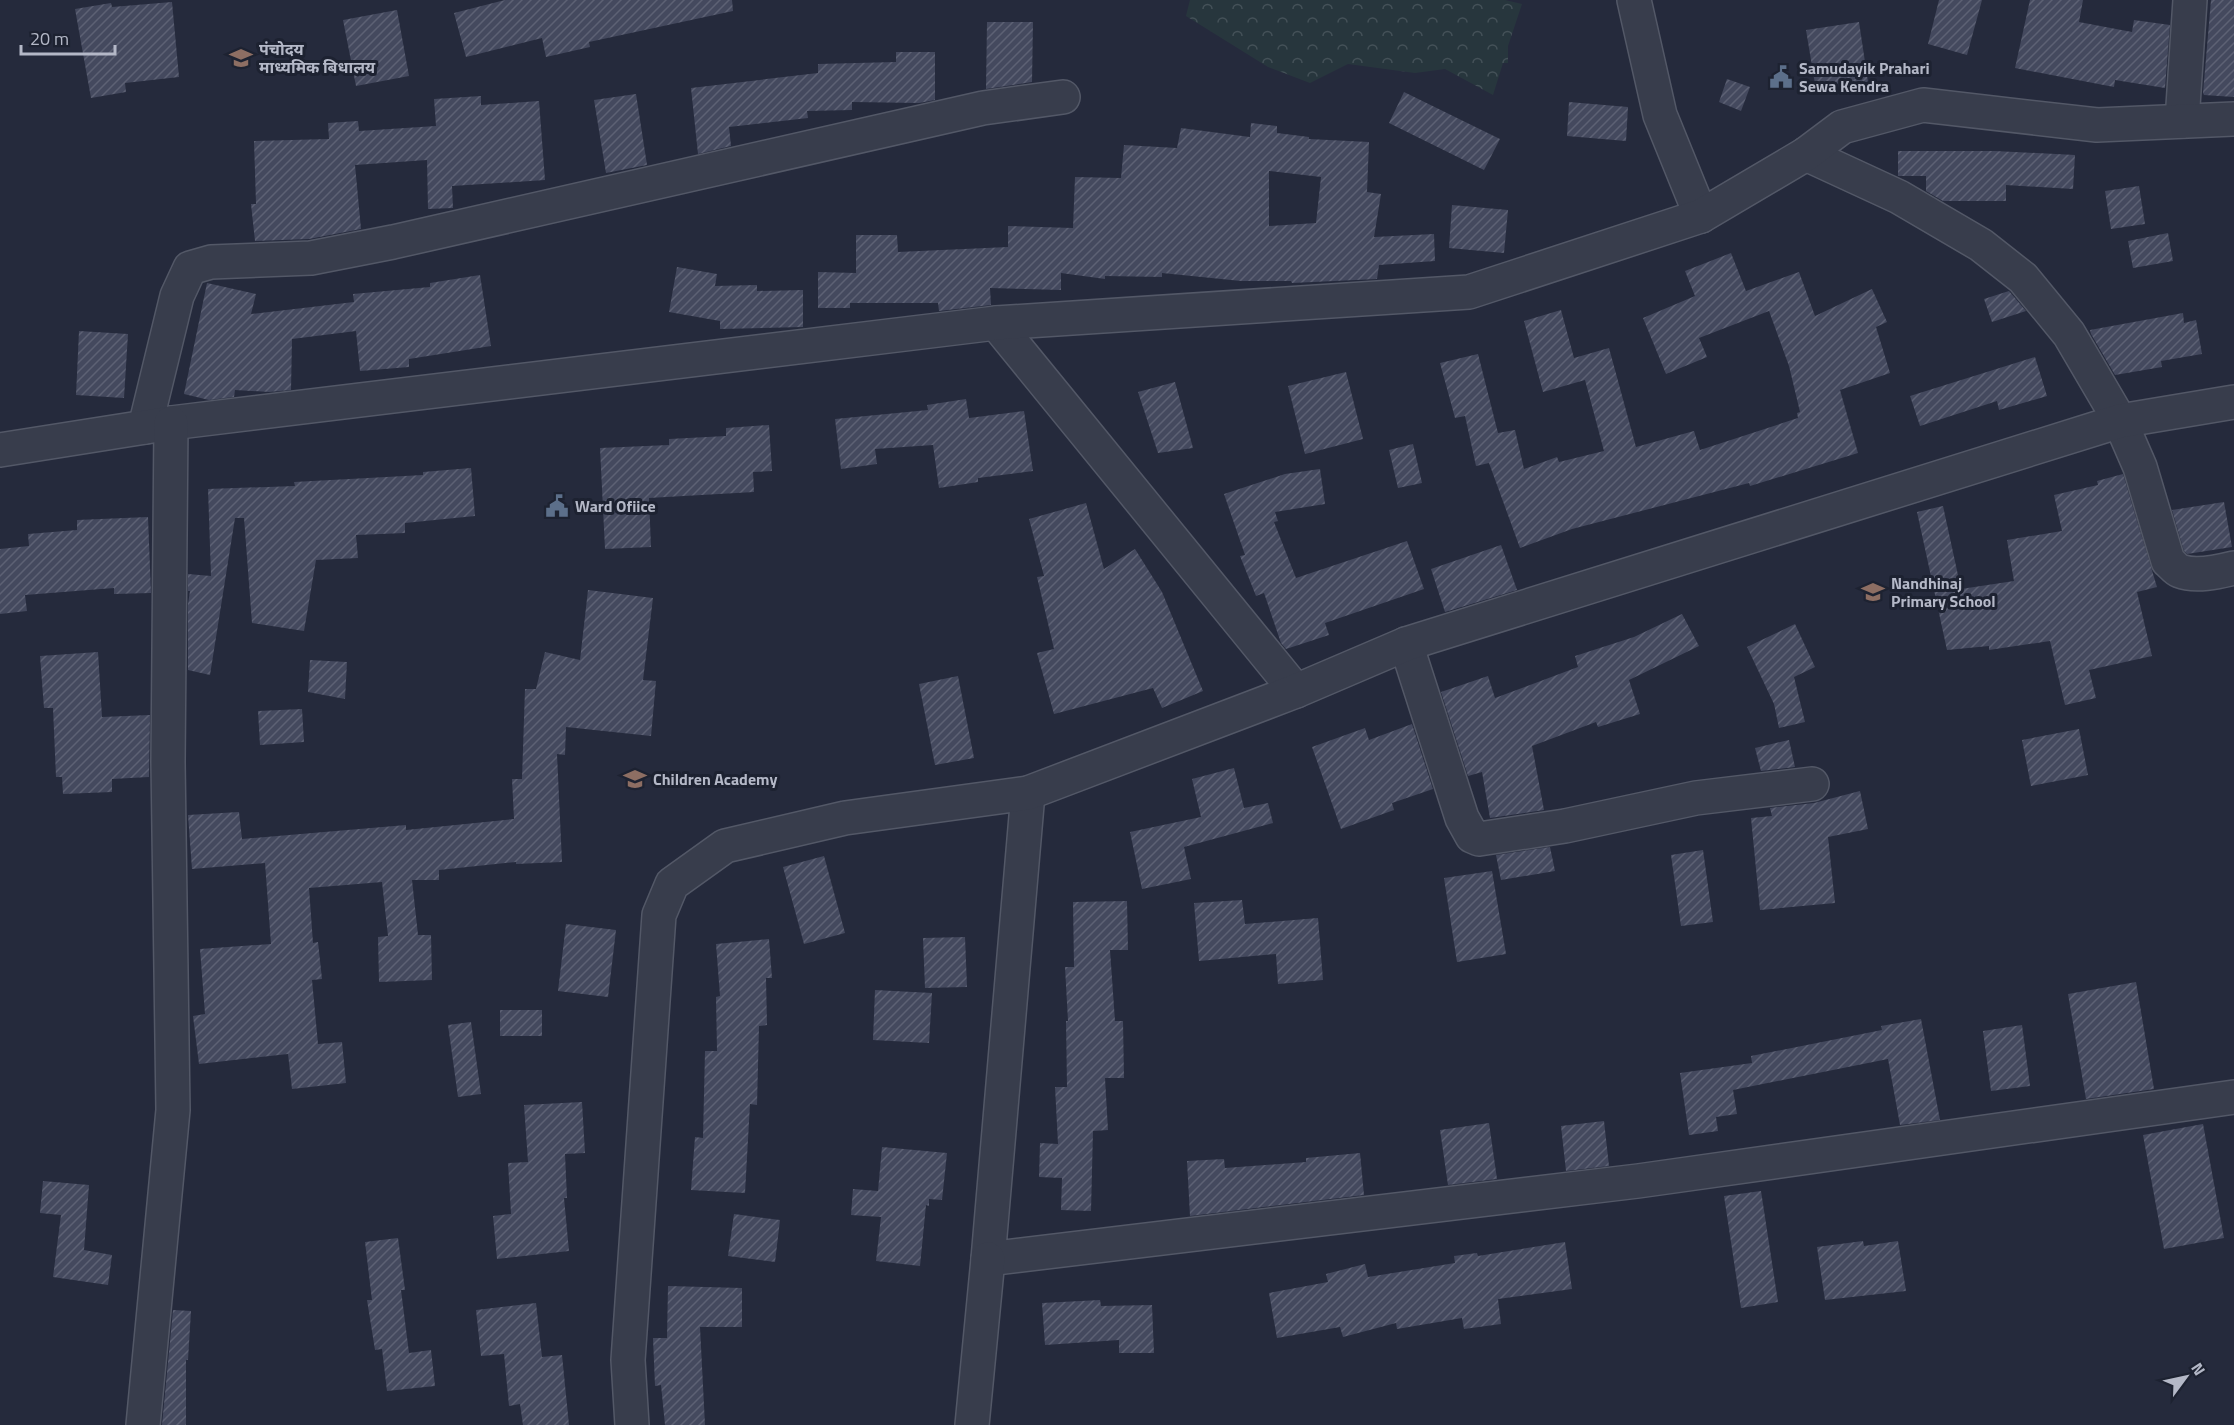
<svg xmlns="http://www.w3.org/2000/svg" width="2234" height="1425" font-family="'Titillium Web','Noto Sans Devanagari',sans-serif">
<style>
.forest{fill:url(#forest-crowns)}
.building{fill:url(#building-hatch);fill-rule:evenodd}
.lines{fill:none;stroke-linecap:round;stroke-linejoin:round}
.minor-casing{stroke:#535867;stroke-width:36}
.minor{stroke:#383d4c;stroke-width:33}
.labels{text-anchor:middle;stroke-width:6;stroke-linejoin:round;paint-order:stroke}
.poi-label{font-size:16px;font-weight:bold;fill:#b4b8c7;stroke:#1d2231;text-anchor:start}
</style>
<defs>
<pattern id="forest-crowns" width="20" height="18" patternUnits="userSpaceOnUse" patternTransform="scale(1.5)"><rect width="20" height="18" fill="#27363d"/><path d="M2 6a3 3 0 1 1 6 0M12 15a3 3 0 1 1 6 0" fill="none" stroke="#445158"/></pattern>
<pattern id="building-hatch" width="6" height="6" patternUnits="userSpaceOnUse" patternTransform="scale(1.5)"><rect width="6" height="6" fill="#44495e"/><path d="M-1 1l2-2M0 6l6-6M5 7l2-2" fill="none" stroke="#5d6174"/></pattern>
</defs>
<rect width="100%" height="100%" fill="#252a3c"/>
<path class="forest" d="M1190,0h315l17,4 -14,42v17h-5l-10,32 -48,-26 -30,4 -67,-9 -38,19 -42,-16 -82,-51z"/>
<g class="building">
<path d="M505,0h227l1,11 -144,31 1,5 -44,10 -4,-19 -76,19 -12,-44z"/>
<path d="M1939,0h43l-15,55 -39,-11z"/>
<path d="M2030,0h53l-4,22 53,10 2,-12 36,5 -5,63 -50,-8 -1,7 -99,-19z"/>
<path d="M2211,0h23v97l-30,-2 -1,-2z"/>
<path d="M172,2l7,75 -54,6 1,9 -35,6 -16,-89 36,-6 1,4z"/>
<path d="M397,10l12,66 -53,10 -13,-66z"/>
<path d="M987,22h46l-1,60 -46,7z"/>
<path d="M1859,22l9,60 -52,8 -10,-60z"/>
<path d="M896,52h39v48l-16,3 -67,-1v8l-45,1 1,7 -79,9 2,19 -33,8 -7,-66 127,-15v-9l78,-2z"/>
<path d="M1727,79l23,8 -9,24 -22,-9z"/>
<path d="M1404,92l96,47 -16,31 -95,-47z"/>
<path d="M636,94l11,71 -41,8 -12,-73z"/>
<path d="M481,96v9l58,-4 6,79 -93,6 1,22 -25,1 -1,-49 -72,5 6,64 -52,10 -54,2 -4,-37h5l-2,-63 75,-2 -1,-16 30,-2 1,10 77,-5 -2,-27z"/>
<path d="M1569,102l59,5 -2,34 -59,-5z"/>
<path d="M1251,123l26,3v7l32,4v2l60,3 -2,50 14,2 -7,43 60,-3 1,27 -56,4 -2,14 -85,4 -1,-2h-50l-79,-8v4l-57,-1v3l-44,-6v17l-71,-2 1,17 -52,6 -1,-8h-88v5h-32v-36l38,1v-38h41l1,17 110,-5v-21l65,2 2,-51 46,1 3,-33 53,3 4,-20 69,9zM1269,171l52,6 -5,46 -47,3z"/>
<path d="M1898,151h97l80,4 -2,34 -67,-4v16h-63l-17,-10v-15h-28z"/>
<path d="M2139,186l6,38 -34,5 -6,-38z"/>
<path d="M1452,205l56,5 -4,43 -55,-5z"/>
<path d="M2168,233l5,28 -40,7 -5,-27z"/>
<path d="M1731,253l15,38 53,-19 16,44 57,-27 15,33 -11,5 14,46 -50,17 18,63 -108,33 -1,-3 -177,46 -52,19 -31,-85 -13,3 -11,-50 -10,2 -15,-55 38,-9 20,79 17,-3 9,39 33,-12 2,5 45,-11 -19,-71 -42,12 -19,-71 37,-11 13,48 35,-10 27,99 58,-16 6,19 98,-32 -1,-5 3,-1 -11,-46 -20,-55 -70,27 8,19 -41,17 -23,-56 52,-22 -10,-25z"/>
<path d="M677,267l40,7 -2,12 42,-1v6l46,-1v37l-83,2v-8l-51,-9z"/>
<path d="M480,275l11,71 -82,13v8l-49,4 -4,-40 -64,8 -1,51 -22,2 -34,-2 -1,7 -25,3 -25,-6 23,-111 49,11 -5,20 103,-12 -1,-8 77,-7v-4z"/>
<path d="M2009,291l17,20 -34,11 -8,-23z"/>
<path d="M2183,313l1,10 12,-3 6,34 -41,7 1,6 -47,8 -24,-41 -1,-4z"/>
<path d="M79,331l49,3 -4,64 -48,-3z"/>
<path d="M2035,357l12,39 -48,14 -2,-9 -77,25 -10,-30z"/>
<path d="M1346,372l17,67 -58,15 -17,-68z"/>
<path d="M1175,382l18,66 -35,5 -20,-61z"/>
<path d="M966,399l3,19 55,-7 9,60 -55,7v4l-39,6 -6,-43 -58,4 2,15 -36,5 -6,-50 93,-9 -1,-5z"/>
<path d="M769,425l3,46 -19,1 1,20 -105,6 2,49 -46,2 -5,-101 69,-3v-6l57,-3v-8z"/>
<path d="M1413,444l9,39 -24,5 -9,-38z"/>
<path d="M471,468l4,48 -70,7v10l-49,2 2,23 -42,2 -12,71 -52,-8 -8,-105h-9l-25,157 -22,-5v-66l2,-13h-2v-17l23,2 -3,-87 87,-3 -1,-4 129,-7v-3z"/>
<path d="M1320,469l5,35 -50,8 3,9 -4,1 22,56 111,-37 17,48 -99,34 4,12 -43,14 -5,-6 -17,-50 -8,3 -16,-40 5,-1 -21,-61 61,-20z"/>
<path d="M2123,474l34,113 -20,5 15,64 -63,14 7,28 -31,7 -15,-64 -61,9v-4l-42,4 -30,-138 26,-6 18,83 53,-8 -7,-41 55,-9 -8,-36 44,-10 -1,-4z"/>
<path d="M2224,502l8,45 -45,7 -3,-3 -12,-41z"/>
<path d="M1086,503l18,66 31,-20 27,43 41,99 -41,17 -9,-20 -99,26 -17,-61 17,-4 -17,-72 7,-1 -15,-57z"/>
<path d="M148,517l3,76 -37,1v-6l-89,7 2,16 -27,3v-65l29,-3 -1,-12 49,-4v-10z"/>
<path d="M1501,545l16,45 -72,22 -14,-43z"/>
<path d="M588,590l65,8 -10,82 13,1 -5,55 -85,-9 -1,28 -8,-1 5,108 -46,2v-2l-77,8v10h-27l6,55h13l1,45 -53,2 -1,-45 10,-1 -6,-54 -73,6 4,55 5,-1 4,37 -10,1 6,64 24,-2 4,41 -54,6 -4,-35 -89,10 -6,-48 12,-2 -5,-65 71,-5 -6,-81 -73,6 -4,-54 51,-3 3,27 164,-14v5l108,-11 -2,-40h10l3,-90h11l9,-37 35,8z"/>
<path d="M1682,614l17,32 -70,34 11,34 -42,13 -2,-5 -64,24 12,64 -54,8 -8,-46 -14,4 -27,-84 47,-16 7,22 83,-31 -3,-11 59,-19z"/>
<path d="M1795,624l20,43 -21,10 11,45 -26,6 -5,-24 -27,-57z"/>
<path d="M98,652l4,65 48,-2 -1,62 -37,2v13l-49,2 -1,-17h-6l-3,-69h-9l-4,-52z"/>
<path d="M310,660l37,2 -2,37 -37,-7z"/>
<path d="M958,676l16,82 -39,7 -16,-81z"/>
<path d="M302,709l2,33 -44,3 -2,-34z"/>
<path d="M1412,724l21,65 -41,14 2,7 -53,19 -29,-82 53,-19 4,12z"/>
<path d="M2079,729l9,46 -57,11 -9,-46z"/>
<path d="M1789,740l6,27 -34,4 -6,-23z"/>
<path d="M1234,768l10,40 24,-5 5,20 -89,24 7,32 -49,10 -12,-57 71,-15 -9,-38z"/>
<path d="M1860,791l8,38 -40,8 7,66 -75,7 -9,-92 21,-2 -2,-8 44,-5z"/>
<path d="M1550,847l5,24 -54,9 -5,-25z"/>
<path d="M1703,850l10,72 -32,4 -10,-71z"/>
<path d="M824,856l21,77 -41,11 -21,-77z"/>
<path d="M1492,871l14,83 -49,8 -13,-84z"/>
<path d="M1242,900l3,24 73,-6 5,62 -45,4 -2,-30 -77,7 -5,-58z"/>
<path d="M1127,901l1,49h-18l5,71h8l1,57h-19l3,52 -15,1 -2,80 -30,-1 1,-32 -23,-1 1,-34 18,1 -3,-57h12l-1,-66h2l-3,-54h9l-1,-65z"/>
<path d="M566,924l50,6 -8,67 -50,-6z"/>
<path d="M965,937l2,50 -42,1 -2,-50z"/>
<path d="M769,939l3,39h-6l1,47 -8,1 -2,79 -7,-1 -5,89 -54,-3 4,-53 8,1 2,-87h12l-1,-54 4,-1 -4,-52z"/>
<path d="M2136,982l18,107 -68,10 -18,-105z"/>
<path d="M875,990l57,3 -3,50 -56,-3z"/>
<rect x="500" y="1010" width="42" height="26"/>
<path d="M1921,1019l19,101 -40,5 -12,-66 -155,31 4,24 -21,3 2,14 -29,4 -9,-62 72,-10 -1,-7 131,-26 -1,-4z"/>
<path d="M471,1022l10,72 -23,3 -10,-72z"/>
<path d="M2022,1025l8,61 -39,5 -8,-60z"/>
<path d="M582,1102l3,51 -20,1 2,44h-3l5,53 -72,8 -4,-43 18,-2 -3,-51 20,-1 -4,-57z"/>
<path d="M1604,1121l5,45 -43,5 -5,-45z"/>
<path d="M1489,1123l8,56 -49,6 -8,-55z"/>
<path d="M2203,1124l21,114 -60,11 -21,-114z"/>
<path d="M882,1147l65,6 -5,47 -13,-1v7l-3,-1 -6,61 -44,-5 5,-44 -30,-2 2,-26 25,2z"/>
<path d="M1360,1153l4,42 -174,21 -3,-55 37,-2 1,9 81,-6v-4z"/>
<path d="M43,1181l46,4 -5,65 28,5 -4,30 -55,-8 8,-62 -21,-2z"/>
<path d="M1761,1191l17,111 -37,6 -17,-112z"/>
<path d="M734,1214l46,6 -5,42 -47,-6z"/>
<path d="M398,1238l7,52h-4l8,63 22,-3 4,36 -48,5 -5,-42 -7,1 -8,-50h5l-7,-58z"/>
<path d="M1863,1241l1,5 34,-5 8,50 -81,9 -8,-53z"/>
<path d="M1565,1242l7,47 -74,10 3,25 -37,5 -2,-11 -65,11 -1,-6 -53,14 -3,-10 -63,11 -8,-45 59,-11 -2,-8 39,-10 3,13 87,-14 -1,-7 23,-3 1,3z"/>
<path d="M668,1286l74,2v39h-42l5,98h-40l-4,-40 -6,1 -2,-48h14z"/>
<path d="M1100,1300l1,6 51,-1 2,48h-35v-13l-74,5 -3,-42z"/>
<path d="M536,1303l6,54 20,-2 7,70h-46l-3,-21 -11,2 -5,-52 -23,2 -5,-46z"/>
<path d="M173,1310l18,1 -3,49h-2v65h-24z"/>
</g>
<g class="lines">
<g class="minor-casing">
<g id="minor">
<path d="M1634,0l26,115 41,101"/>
<path d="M2182,121l8,-121"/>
<path d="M1806,154l93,43 82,48 42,33 46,56 51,87 20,46 28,94c4,3 7,8 12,10 15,6 38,1 54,-3"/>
<path d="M996,323l300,368"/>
<path d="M145,427l32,-131 13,-28 21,-6 100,-4 82,-16 590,-134 80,-11"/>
<path d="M0,450l171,-27 825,-100 473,-31 232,-76 105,-62 36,-27 81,-22 174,20 137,-6"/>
<path d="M1406,644l56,174 10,18 7,3 86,-13 131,-28 116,-14"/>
<path d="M1028,793l-40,466 650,-78 596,-84"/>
<path d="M143,1425l30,-315 -5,-348 3,-339"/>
<path d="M632,1425l-4,-65 31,-445 13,-31 53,-38 120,-28 183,-25 268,-102 110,-47 714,-223 114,-19"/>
<path d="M972,1425l16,-166"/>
</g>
</g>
<use href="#minor" class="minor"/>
</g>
<defs>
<g id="school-bare" transform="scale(1.8)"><path d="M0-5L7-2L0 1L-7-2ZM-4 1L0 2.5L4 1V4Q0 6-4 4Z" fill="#8d6e63" stroke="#1d2231" stroke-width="2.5" paint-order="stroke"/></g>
<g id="civic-bare" transform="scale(1.8)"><path d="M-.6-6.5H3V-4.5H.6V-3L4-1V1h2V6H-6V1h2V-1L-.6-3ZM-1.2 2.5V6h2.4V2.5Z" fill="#5c6f8a" stroke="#1d2231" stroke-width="2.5" paint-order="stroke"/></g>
</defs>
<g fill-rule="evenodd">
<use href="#school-bare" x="241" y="58"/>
<use href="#civic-bare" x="1781" y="77"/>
<use href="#civic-bare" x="557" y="506"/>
<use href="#school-bare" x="1873" y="592"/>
<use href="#school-bare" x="635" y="779"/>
</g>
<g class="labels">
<g class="poi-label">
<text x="259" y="55">पंचोदय<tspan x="259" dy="18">माध्यमिक बिधालय</tspan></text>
<text x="1799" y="74">Samudayik Prahari<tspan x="1799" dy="18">Sewa Kendra</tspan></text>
<text x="575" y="512">Ward Ofiice</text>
<text x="1891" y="589">Nandhinaj<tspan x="1891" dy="18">Primary School</tspan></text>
<text x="653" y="785">Children Academy</text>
</g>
</g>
<g transform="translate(2186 1377) rotate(57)" stroke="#1d2231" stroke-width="4.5" paint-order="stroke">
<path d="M0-4.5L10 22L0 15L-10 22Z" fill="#b4b8c7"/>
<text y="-9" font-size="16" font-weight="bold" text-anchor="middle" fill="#b4b8c7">N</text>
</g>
<path d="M21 45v9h94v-9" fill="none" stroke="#b4b8c7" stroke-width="3"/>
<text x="30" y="45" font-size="18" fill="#b4b8c7" stroke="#1d2231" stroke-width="4.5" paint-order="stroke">20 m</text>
</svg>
